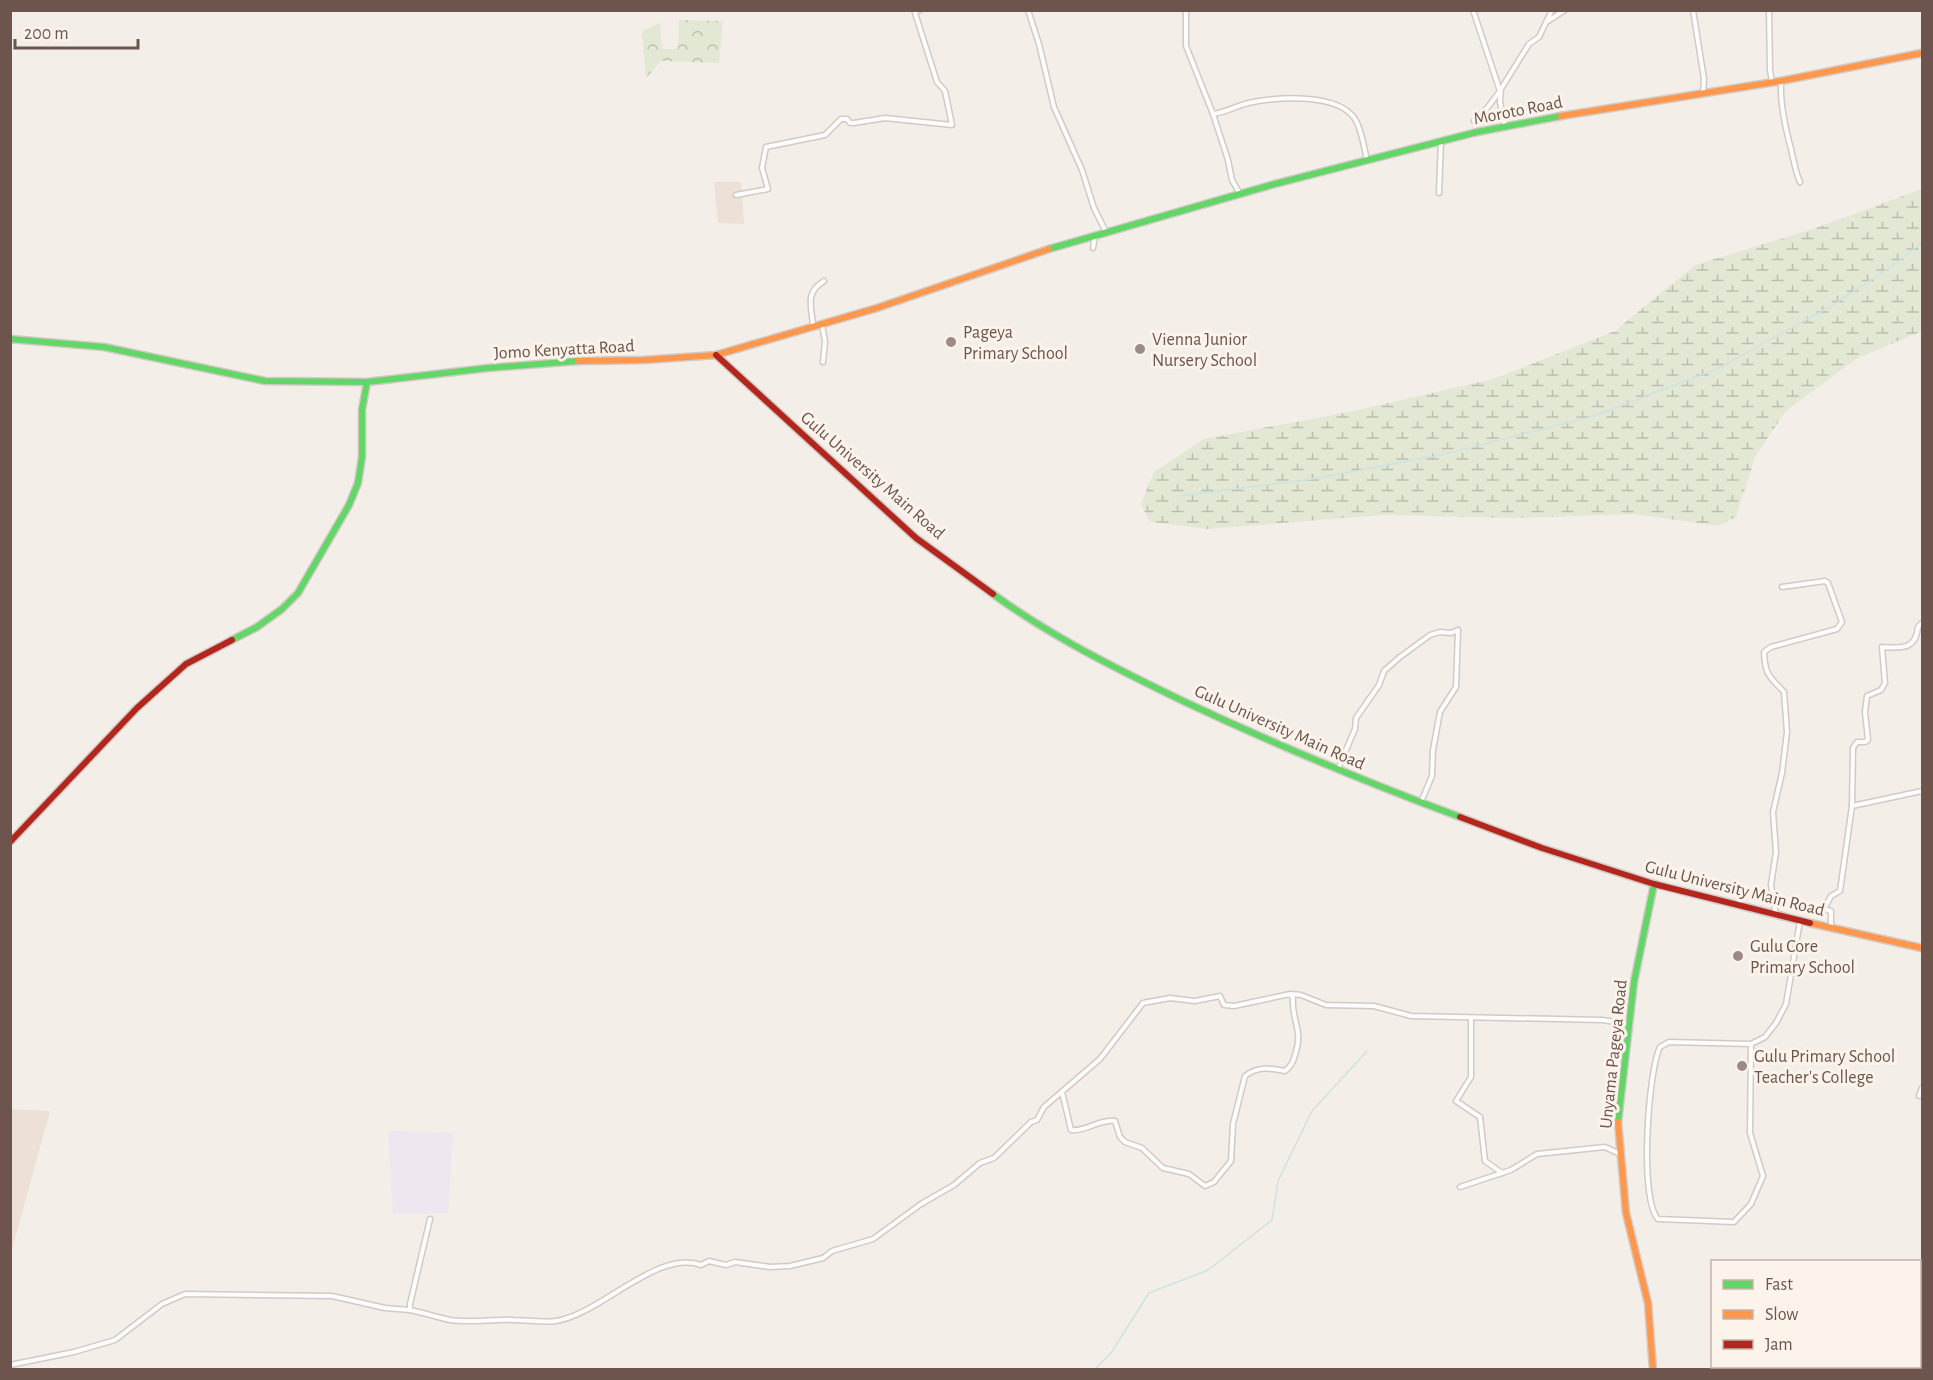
<svg xmlns="http://www.w3.org/2000/svg" width="1933" height="1380" font-family="'Alegreya Sans',sans-serif">
<style>
.residential{fill:#ece0d7}
.education{fill:#efe7f0}
.forest{fill:url(#forest-crowns)}
.wetland{fill:url(#wetland-marsh)}
.lines{fill:none;stroke-linecap:round;stroke-linejoin:round}
.stream{stroke:#cde3e2;stroke-width:1.5}
.street-casing{stroke:#d1cac5;stroke-width:7}
.fast-casing{stroke:#d3cac6;stroke-width:9}
.slow-casing{stroke:#d3cac6;stroke-width:9}
.jam-casing{stroke:#d3cac6;stroke-width:9}
.street{stroke:#fdfcfc;stroke-width:4}
.fast{stroke:#63d668;stroke-width:6}
.slow{stroke:#ff974d;stroke-width:6}
.jam{stroke:#b3261e;stroke-width:6}
.poi-dot{fill:#9c8b84;stroke:#fcf3ea;stroke-width:2}
.labels{text-anchor:middle;stroke-width:6;stroke-linejoin:round;paint-order:stroke}
.street-label{font-size:18px;fill:#6d554e;stroke:#fcf3ea}
.poi-label{font-size:18px;fill:#6d554e;stroke:#fcf3ea;text-anchor:start}
</style>
<defs>
<pattern id="forest-crowns" width="20" height="18" patternUnits="userSpaceOnUse" patternTransform="scale(1.5)"><rect width="20" height="18" fill="#e3e8d5"/><path d="M2 6a3 3 0 1 1 6 0M12 15a3 3 0 1 1 6 0" fill="none" stroke="#bcbfaf"/></pattern>
<pattern id="wetland-marsh" width="20" height="14" patternUnits="userSpaceOnUse" patternTransform="scale(1.5)"><rect width="20" height="14" fill="#e3e8d5"/><path d="M1 5h8M5 5V1M11 12h8M15 12V8" fill="none" stroke="#bcbfaf"/></pattern>
</defs>
<rect width="100%" height="100%" fill="#f4eee9"/>
<g class="residential">
<path d="M714,182h27l3,42 -26,-1z"/>
<path d="M11,1109l39,2 -39,142 -1,-144z"/>
</g>
<path class="education" d="M388,1131l65,2 -5,80 -55,1z"/>
<path class="forest" d="M679,20l44,1 -4,42 -58,-2 -15,17 -4,-47 18,-8 2,26h16z"/>
<path class="wetland" d="M1922,189v142l-66,28 -70,52 -30,44 -20,62 -18,9 -84,-12 -120,4 -130,-3 -176,14 -58,-7 -9,-18 13,-32 50,-33 145,-27 144,-33 122,-48 80,-66 118,-36z"/>
<g class="lines">
<g class="stream">
<path d="M1180,496l132,-17 129,-24 153,-39 123,-47 116,-64 65,-43 24,-20"/>
<path d="M1094,1370l17,-17 38,-60 59,-23 64,-50 6,-39 34,-70 55,-60"/>
</g>
<g class="street-casing">
<g id="street">
<path d="M1028,10l11,34 15,63 28,63 12,38 12,24"/>
<path d="M1186,10v36l27,68 15,46 4,20 8,14"/>
<path d="M1473,10l27,81 -12,16 -14,14"/>
<path d="M1693,10l11,69 -1,15"/>
<path d="M1769,10l1,60 2,12"/>
<path d="M1548,21l17,-11"/>
<path d="M1781,82c-1,23 4,45 10,67 3,12 4,22 9,33"/>
<path d="M1213,114c15,-2 26,-10 40,-12 27,-5 85,-9 102,17 7,11 9,29 12,41"/>
<path d="M1505,126l-5,-24 1,-13 28,-45 10,-7 13,-27"/>
<path d="M1439,193l2,-52"/>
<path d="M736,195l32,-6 -6,-21 4,-21 59,-12 16,-16h6l3,4h4l31,-5 67,7 -7,-34 -8,-9 -22,-69v-1l5,-2"/>
<path d="M1093,248l2,-12"/>
<path d="M822,325l3,16 -2,21"/>
<path d="M813,327c-1,-20 -9,-34 11,-46"/>
<path d="M1338,769l17,-40 1,-11 23,-33 5,-14 16,-14 30,-22 10,-3 11,1 7,-3 -2,57 -16,25 -7,38 -1,26 -11,26"/>
<path d="M1852,806l70,-15"/>
<path d="M1776,915l-5,-30 5,-33 -3,-40 9,-39 5,-41 -3,-40c-15,-16 -19,-17 -20,-40l7,-5 66,-18 5,-7 -14,-39 -3,-2 -43,6"/>
<path d="M1831,928v-17l-7,-2 7,-13 9,-5 12,-85 1,-58 4,-6h8l3,-2 -3,-28 2,-16 14,-6 4,-7 -3,-36c19,1 34,3 36,-20l4,-4"/>
<path d="M1291,994l10,1 25,10 48,1 37,10 191,4 27,4"/>
<path d="M1471,1018v59l-15,24 24,16 5,44 17,12"/>
<path d="M1751,1044l-1,89 13,43 -12,28 -17,18 -76,-3c-19,-20 -10,-147 2,-172l9,-5 82,2 14,-7 11,-14 10,-19 14,-83"/>
<path d="M1919,1096l3,-8"/>
<path d="M1460,1187l51,-17 26,-16 68,-7 15,7"/>
<path d="M410,1310c14,3 27,7 40,10 21,3 44,-1 64,0 14,0 29,3 42,1 45,-7 101,-72 145,-56l8,-4 17,4 9,-3 35,5 20,-1 33,-8 9,-7 41,-12 48,-35 33,-19 26,-22 14,-5 37,-36 6,-2 7,-13 56,-48 43,-56 27,-5 25,3 25,-5 4,9 10,1 56,-12 3,4c-2,23 11,31 2,57 -2,8 -4,11 -10,16 -16,-3 -27,-5 -40,5l-12,48 -2,37 -17,21 -9,4 -16,-12 -26,-6 -21,-20 -17,-6 -5,-5 -5,-16c-16,-2 -29,11 -44,9l-9,-38"/>
<path d="M10,1365l64,-13 41,-12 47,-36 23,-10 147,2 53,12 25,2v-6l20,-85"/>
</g>
</g>
<g class="fast-casing">
<g id="fast">
<path d="M1049,249l222,-64 206,-53 84,-16"/>
<path d="M10,339l94,8 161,34 102,1 121,-14 90,-7"/>
<path d="M993,594c59,43 124,75 190,107 91,43 183,81 277,116"/>
<path d="M232,640l25,-13 25,-18 16,-16 51,-88 9,-22 4,-26v-47l5,-28"/>
<path d="M1618,1122l16,-140 20,-98"/>
</g>
</g>
<g class="slow-casing">
<g id="slow">
<path d="M1561,116l220,-35 141,-28"/>
<path d="M578,361l66,-1 72,-5 161,-47 172,-59"/>
<path d="M1810,923l112,25"/>
<path d="M1618,1122l8,91 22,90 5,67"/>
</g>
</g>
<g class="jam-casing">
<g id="jam">
<path d="M716,355l200,183 77,56"/>
<path d="M1460,817l82,31 112,36 156,39"/>
<path d="M10,842l127,-134 49,-44 46,-24"/>
</g>
</g>
<use href="#street" class="street"/>
<use href="#fast" class="fast"/>
<use href="#slow" class="slow"/>
<use href="#jam" class="jam"/>
</g>
<g class="poi-dot">
<circle cx="951" cy="342" r="6"/>
<circle cx="1140" cy="349" r="6"/>
<circle cx="1738" cy="956" r="6"/>
<circle cx="1742" cy="1066" r="6"/>
</g>
<g class="labels">
<g class="street-label">
<text transform="translate(1518 110) rotate(-11)" y="6">Moroto Road</text>
<text transform="translate(564 349) rotate(-3)" y="6">Jomo Kenyatta Road</text>
<text transform="translate(873 475) rotate(41)" y="6">Gulu University Main Road</text>
<text transform="translate(1280 727) rotate(24)" y="6">Gulu University Main Road</text>
<text transform="translate(1735 888) rotate(14)" y="6">Gulu University Main Road</text>
<text transform="translate(1613 1054) rotate(-84)" y="6">Unyama Pageya Road</text>
</g>
<g class="poi-label">
<text x="963" y="338">Pageya<tspan x="963" dy="21">Primary School</tspan></text>
<text x="1152" y="345">Vienna Junior<tspan x="1152" dy="21">Nursery School</tspan></text>
<text x="1750" y="952">Gulu Core<tspan x="1750" dy="21">Primary School</tspan></text>
<text x="1754" y="1062">Gulu Primary School<tspan x="1754" dy="21">Teacher's College</tspan></text>
</g>
</g>
<rect width="1933" height="1380" fill="none" stroke="#6d554e" stroke-width="24"/>
<rect x="1711" y="1260" width="210" height="108" fill="#fcf3ea" stroke="#c3b4ac" stroke-width="1.5"/>
<rect x="1723" y="1280" width="30" height="9" fill="#63d668" stroke="#c3b4ac" stroke-width="1.5"/>
<text x="1765" y="1290" font-size="18" fill="#6d554e">Fast</text>
<rect x="1723" y="1310" width="30" height="9" fill="#ff974d" stroke="#c3b4ac" stroke-width="1.5"/>
<text x="1765" y="1320" font-size="18" fill="#6d554e">Slow</text>
<rect x="1723" y="1340" width="30" height="9" fill="#b3261e" stroke="#c3b4ac" stroke-width="1.5"/>
<text x="1765" y="1350" font-size="18" fill="#6d554e">Jam</text>
<path d="M15 39v9h123v-9" fill="none" stroke="#6d554e" stroke-width="3"/>
<text x="24" y="39" font-size="18" fill="#6d554e" stroke="#fcf3ea" stroke-width="4.5" paint-order="stroke">200 m</text>
</svg>
